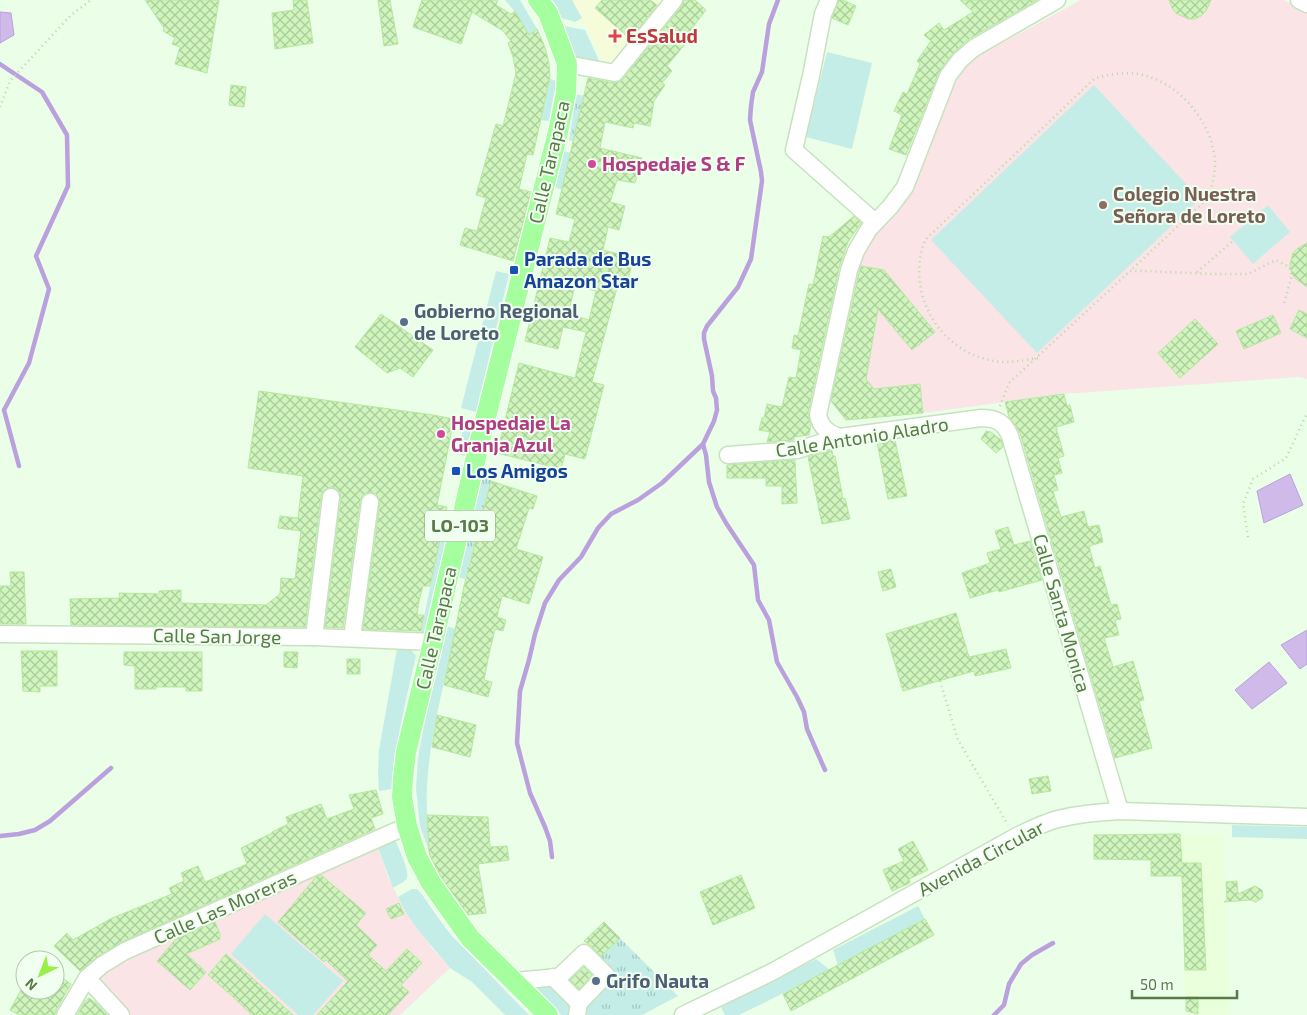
<svg xmlns="http://www.w3.org/2000/svg" width="1307" height="1015" font-family="'Exo 2',sans-serif">
<style>
.commercial{fill:#eaffdb}
.education{fill:#fae4e6}
.medical{fill:#f6fcda}
.grass{fill:url(#grass-tufts)}
.garden{fill:#c5ede8}
.water{fill:#cfbae9;stroke:#baa0dc}
.lines{fill:none;stroke-linecap:round;stroke-linejoin:round}
.stream{stroke:#baa0dc;stroke-width:4.5}
.building{fill:url(#building-cross-hatch);stroke:#b6e99d;fill-rule:evenodd}
.minor-casing{stroke:#c7e2bf;stroke-width:19}
.major-casing{stroke:#fff;stroke-width:22}
.path{stroke:#b3dba0;stroke-width:2.5;stroke-dasharray:1 4;stroke-linecap:butt}
.minor{stroke:#fff;stroke-width:16}
.major{stroke:#a6ff9e;stroke-width:20}
.health-dot{fill:#e0444e;stroke:#f1fff0;stroke-width:2}
.hotel-dot{fill:#d1479c;stroke:#f1fff0;stroke-width:2}
.education-dot{fill:#8d6e63;stroke:#f1fff0;stroke-width:2}
.transit-dot{fill:#1a4fb4;stroke:#f1fff0;stroke-width:2}
.service-dot{fill:#5c6f8a;stroke:#f1fff0;stroke-width:2}
.labels{text-anchor:middle;stroke-width:4;stroke-linejoin:round;paint-order:stroke}
.shield{fill:#f1fff0;stroke:#88a27b;stroke-width:1}
.shield-label{font-size:18px;font-weight:bold;fill:#5b7a49}
.health-label{font-size:19px;font-weight:bold;fill:#be3a42;stroke:#f1fff0;text-anchor:start}
.street-label{font-size:19px;fill:#5b7a49;stroke:#f1fff0}
.hotel-label{font-size:19px;font-weight:bold;fill:#b23c85;stroke:#f1fff0;text-anchor:start}
.education-label{font-size:19px;font-weight:bold;fill:#785e54;stroke:#f1fff0;text-anchor:start}
.transit-label{font-size:19px;font-weight:bold;fill:#164399;stroke:#f1fff0;text-anchor:start}
.service-label{font-size:19px;font-weight:bold;fill:#4e5e75;stroke:#f1fff0;text-anchor:start}
</style>
<defs>
<pattern id="grass-tufts" width="24" height="20" patternUnits="userSpaceOnUse" patternTransform="scale(1.25)"><rect width="24" height="20" fill="#c5ede8"/><path d="M3 7l-1-3M5 7V3M7 7l1-3M15 17l-1-3M17 17v-4M19 17l1-3" fill="none" stroke="#a3c5be"/></pattern>
<pattern id="building-cross-hatch" width="8" height="8" patternUnits="userSpaceOnUse" patternTransform="scale(1.25)"><rect width="8" height="8" fill="#cff5bd"/><path d="M0 0l8 8M0 8l8-8" fill="none" stroke="#abcb9c"/></pattern>
</defs>
<rect width="100%" height="100%" fill="#eafee8"/>
<path class="commercial" d="M1180,834h44l6,181h-44z"/>
<g class="education">
<path d="M1081,0h203l23,12v367l-8,-2 -235,17 -141,19 -77,7 -12,-15 25,-140 5,-14 7,-14 37,-42 48,-114 5,-9 10,-12z"/>
<path d="M377,845l11,32 18,36 26,35 18,20 -50,47h-271l-32,-35 12,-11 14,-10z"/>
</g>
<path class="medical" d="M572,0h96l-55,70 -8,-6z"/>
<g class="grass">
<path d="M574,94l11,2 -11,46 -5,-2 6,-37z"/>
<path d="M493,474l-28,105 -8,-2 24,-98z"/>
<path d="M620,938l58,58 -36,19h-56l-1,-7 32,-32 -17,-19z"/>
</g>
<g class="garden">
<path d="M505,0h15l17,29 -8,6 -14,-23z"/>
<path d="M552,0h20l10,18 -7,4 -14,-4z"/>
<path d="M564,26l21,4 16,35 -25,-2z"/>
<path d="M827,52l45,11 -20,86 -46,-12z"/>
<path d="M550,79l4,1 2,2 -7,39 -8,-1z"/>
<path d="M1094,85l106,114 -163,154 -106,-113z"/>
<path d="M564,151l7,2 -9,37 -7,-3z"/>
<path d="M1268,205l22,27 -37,32 -23,-27z"/>
<path d="M496,271l13,3 -33,138 -15,-4z"/>
<path d="M465,422l8,1 -7,33 -9,-2z"/>
<path d="M444,518l8,2 -27,113 -4,-1z"/>
<path d="M446,626l10,3c-11,52 -26,104 -29,157 -1,22 1,44 2,65l-9,-25 -4,-38 2,-29 6,-33z"/>
<path d="M397,649l14,1 5,6c-10,44 -21,88 -24,133l-13,2 -1,-19 1,-22z"/>
<path d="M1232,825l75,2v12l-75,-2z"/>
<path d="M390,839l6,3c3,7 14,29 11,36 -2,4 -10,7 -14,10l-16,-43z"/>
<path d="M412,889h5l4,4 18,26 13,17 77,79h-24l-33,-33 -22,-14 -32,-38 -12,-17 -8,-16z"/>
<path d="M918,906l7,13 -87,47 -5,-16z"/>
<path d="M265,914l78,67 -30,34h-15l-67,-61z"/>
<path d="M816,959l14,11 -91,45h-14l-4,-8z"/>
<path d="M555,984l16,19v12h-10l-29,-29z"/>
</g>
<g class="water">
<path d="M0,12l11,1 3,22 -14,8z"/>
<path d="M1290,474l13,31 -39,18 -7,-32z"/>
<path d="M1307,630v34l-7,5 -19,-24z"/>
<path d="M1269,662l18,21 -35,26 -17,-19z"/>
</g>
<g class="lines">
<g class="stream">
<path d="M778,0l-9,24 -7,48 -9,20 -2,14 -1,14 11,52 1,9 -11,78 -13,28 -31,39 -3,7v6l8,37 1,15 3,7 1,12 -3,11 -11,23 3,11 3,27 8,25 9,16 28,42 4,35 11,20 8,42 20,35 7,15 3,17 18,41"/>
<path d="M0,64l42,28 25,43 1,51 -32,70 13,33 -20,74 -25,47 15,56"/>
<path d="M0,836l19,-2 16,-4 15,-9 61,-53"/>
<path d="M552,857l-2,-16 -5,-14 -15,-34 -13,-50 3,-52 9,-31 6,-26 10,-31 14,-23 22,-23 17,-29 13,-14 27,-14 24,-17 41,-39"/>
<path d="M994,1015l10,-10 5,-21 12,-20 11,-9 21,-12"/>
</g>
</g>
<g class="building">
<path d="M145,0h74l-12,73 -32,-9 5,-17 -8,-3 3,-6 -12,-7 1,-3z"/>
<path d="M293,0h14l6,43 -38,6 -3,-36 22,-3z"/>
<path d="M378,0h12l8,44 -14,2z"/>
<path d="M422,0h76l-2,5 15,9 4,-3 14,24 8,-6 8,18 4,16 1,14 -17,78 -6,-1 -8,35 12,3 -18,69 -53,-16 5,-17 12,3 9,-33 -10,-3 20,-71 7,2 13,-53 -3,-16 -5,-14 3,-2 -8,-10 -31,-19 -11,32 -48,-17z"/>
<path d="M602,0h48l7,5 -27,34 -35,-31z"/>
<path d="M684,0h11l11,10 -23,30 3,3 -19,23 5,5 -10,12 3,2 -11,16 -4,25 -16,-3 -1,5 -28,-6 -5,26 42,10 -7,25 -18,-3 -7,22 15,4 -6,24 -11,-3 -5,23 31,8 -8,28 -8,-2 -26,98 12,3 -19,74 -20,-5 -4,15 -64,-16 22,-90 56,15 11,-46 -23,-5 -5,22 -33,-8 25,-103 19,4 6,-23 -19,-5 32,-136 26,5 5,-1 3,-2 60,-74zM575,286l21,5 -7,29 -21,-6z"/>
<path d="M839,0h4l13,6 -8,19 -16,-7z"/>
<path d="M960,0h77l-68,39 -16,14 -14,19 -33,83 -17,-6 13,-34 -8,-4 9,-19 4,2 13,-30 -3,-3 14,-20 -7,-6 15,-12 5,7 29,-18z"/>
<path d="M1169,0h42l-5,11 -5,5 -6,3h-6l-12,-5 -4,-4z"/>
<path d="M231,85l15,2 -2,20 -15,-2z"/>
<path d="M854,216l7,7 -13,19 -9,26 -31,145 3,12 -2,10 -15,2v3l-27,2 3,-10 -11,-2 3,-12h2l3,-14 15,3 7,-30 7,1 5,-28 -9,-2 2,-13 4,1 11,-52 4,1 10,-49 6,1z"/>
<path d="M1307,243v44l-11,-8 -4,-5 -2,-7 1,-7 2,-7 5,-5z"/>
<path d="M861,266l23,4 51,62 -23,18 -34,-41 -12,70 8,10 46,-5 3,29 -77,7 -15,-19 28,-128z"/>
<path d="M1299,310l8,4v24l-17,-9z"/>
<path d="M381,314l52,36 -20,27 -13,-9 -13,5 -32,-26z"/>
<path d="M1273,315l8,18 -37,16 -8,-18z"/>
<path d="M1195,319l23,25 -38,34 -22,-25z"/>
<path d="M259,391l174,24 21,4 -17,86 10,2 -17,79h-7l-4,15 -2,14h7l-3,16 -58,-2 17,-126 -1,-4 -3,-5 -5,-2 -5,1 -4,3 -2,5 -17,127 -18,-1 16,-129 -1,-4 -3,-5 -5,-2 -4,1 -5,3 -2,5 -16,131 -234,-2 -1,-26 50,-1 -1,-5 40,1v-3l22,-1v13l85,2 14,-11 1,-16 14,1 6,-48 -23,-3 2,-12 18,2 5,-42 -55,-8z"/>
<path d="M1064,394l3,12 3,-1 4,17 -18,5 8,29 -6,2 4,15 -8,2 4,15 -5,1 8,26 23,-6 4,16 11,-2 4,17 -14,4 6,22 5,-2 11,39 6,-1 4,15 -6,1 4,15 -15,3 9,29 20,-6 11,39 -5,1 13,47 -37,10 -95,-325 -4,-7 -7,-9 -4,-15z"/>
<path d="M986,431l5,1 10,8 2,7 -7,6 -15,-14z"/>
<path d="M895,440l12,56 -19,3 -11,-57z"/>
<path d="M832,450l1,6h2l8,43 2,-1 5,21 -28,5 -14,-67z"/>
<path d="M795,460l2,43 -15,1v-18h-16v-8h-39v-13z"/>
<path d="M491,481l46,15 -4,13 -4,-1 -13,41 27,8 -14,47 -27,-8 -5,21 9,3 -3,11 -8,-2 -6,25 -5,26 8,2 -4,15 -44,-12 20,-99z"/>
<path d="M1008,527l6,18 16,-4 12,39 -43,12 -1,-2 -28,8 -8,-25 28,-10 -3,-10 14,-4 -6,-18z"/>
<path d="M891,569l5,18 -13,4 -5,-19z"/>
<path d="M10,572h14l2,52h-26v-38h11z"/>
<path d="M956,613l13,44 37,-8 5,19 -36,8 -1,-5 -71,20 -17,-57z"/>
<path d="M21,651h36v35h-17v6l-17,-1z"/>
<path d="M124,652h78v39h-16v-4h-30v2h-21v-23l-11,-1z"/>
<path d="M284,652h14l-1,16 -13,-1z"/>
<rect x="347" y="659" width="13" height="15"/>
<path d="M437,715l39,10 -6,32 -38,-10z"/>
<path d="M1048,776l3,15 -19,3 -3,-15z"/>
<path d="M376,790l7,24 -12,4 4,11 -254,113 -24,15 -17,14 -26,-25 13,-13 6,7 39,-22 60,-24 -3,-6 15,-7 -3,-8 17,-7 7,16 42,-18 -6,-16 31,-15v-1l16,-8 -2,-7 35,-13 6,15 27,-10 -5,-14z"/>
<path d="M427,815l61,2 2,30 17,-1 2,14 -31,4 8,49 -18,2 -27,-38 -11,-21 -1,-5z"/>
<path d="M1180,834l2,29h19l5,107h-21l-3,-94h-31v-16l-57,-1v-24z"/>
<path d="M913,841l15,29 -19,9 1,4 -18,8 -9,-21 21,-9 -6,-12z"/>
<path d="M321,875l45,38 -10,12 21,20 -9,10 18,16 21,-22 15,14 -21,22 8,7 -21,23h-71l31,-34 -22,-21 -2,2 -46,-40 38,-45z"/>
<path d="M741,875l14,33 -42,17 -13,-33z"/>
<path d="M1237,881l1,13 17,-8 7,4 1,5 -1,3 -6,4 -6,-2 -26,2 3,-2 -1,-18z"/>
<path d="M399,903l5,11 -13,5 -5,-10z"/>
<path d="M925,919l9,16 -143,76 -8,-17z"/>
<path d="M215,922l5,12v5l-34,15 20,18 -16,18 -33,-29 19,-22z"/>
<path d="M604,922l16,16 -19,18 -10,-10 -7,-5z"/>
<path d="M226,954l67,61h-41l-21,-20 -23,-20z"/>
<path d="M584,967l8,8 -13,14 -9,-9z"/>
<path d="M55,973l16,11 -15,26 -1,5h-36l-9,-5 11,-20h34z"/>
<path d="M1186,997h12v17l-12,-3z"/>
<path d="M89,998l7,5 11,12h-30l8,-14z"/>
</g>
<g class="lines">
<g class="minor-casing">
<g id="minor">
<path d="M829,0l-6,14 -12,62 -17,74 81,72"/>
<path d="M1299,0l8,4"/>
<path d="M567,64l48,9 59,-73"/>
<path d="M840,437c-12,-4 -19,-9 -22,-22l31,-145 7,-19 13,-22 21,-22 15,-20 43,-111 12,-16 14,-12 83,-48"/>
<path d="M728,455l69,-5 43,-13 141,-19c15,0 23,4 29,18l110,375"/>
<path d="M0,634l314,3 119,5"/>
<path d="M314,637l17,-140"/>
<path d="M352,638l18,-136"/>
<path d="M553,977l26,26"/>
<path d="M87,978l34,37"/>
<path d="M514,981l45,-4 25,-24 22,22 -27,28 -2,12"/>
<path d="M65,1015l22,-37 15,-13 23,-14 282,-125"/>
<path d="M683,1015l89,-43 243,-135c14,-7 28,-14 43,-18 20,-5 41,-7 62,-8l187,6"/>
</g>
</g>
<g class="major-casing">
<path id="major" d="M538,0l10,13 19,51 -1,29 -8,39 -79,312 -46,198 -27,110 -3,26 -1,19 5,29 10,31 14,26 39,55 78,77"/>
</g>
<g class="path">
<path d="M0,107l10,-26 61,-66 20,-15"/>
<path d="M1197,272l36,-31"/>
<path d="M1038,358c-12,2 -23,4 -35,4 -60,-4 -99,-66 -78,-122l169,-161c15,-5 32,-8 49,-4 35,8 65,43 71,78 3,15 -1,31 -6,45l-78,73"/>
<path d="M1000,406l9,-23 121,-112h14l71,3h33l28,-14 13,7 3,8 -8,29"/>
<path d="M1248,537l-5,-33 10,-25 33,-21 21,-45"/>
<path d="M940,681l18,59 50,85"/>
</g>
<use href="#minor" class="minor"/>
<use href="#major" class="major"/>
</g>
<path class="health-dot" d="M612.5 28.5h5v5h5v5h-5v5h-5v-5h-5v-5h5z"/>
<g class="hotel-dot">
<circle cx="592" cy="164" r="5"/>
<circle cx="441" cy="434" r="5"/>
</g>
<circle class="education-dot" cx="1103" cy="205" r="5"/>
<g class="transit-dot">
<rect x="509" y="265" width="10" height="10" rx="2.5"/>
<rect x="451" y="466" width="10" height="10" rx="2.5"/>
</g>
<g class="service-dot">
<circle cx="404" cy="322" r="5"/>
<circle cx="596" cy="981" r="5"/>
</g>
<g class="labels">
<rect class="shield" x="425" y="510.5" width="70" height="31" rx="4"/>
<g class="shield-label">
<text x="460" y="532">LO-103</text>
</g>
<g class="health-label">
<text x="626" y="43">EsSalud</text>
</g>
<g class="street-label">
<text transform="translate(549 162) rotate(-77)" y="7">Calle Tarapaca</text>
<text transform="translate(862 437) rotate(-9)" y="7">Calle Antonio Aladro</text>
<text transform="translate(1062 613) rotate(74)" y="7">Calle Santa Monica</text>
<text transform="translate(436 628) rotate(-77)" y="7">Calle Tarapaca</text>
<text transform="translate(217 636) rotate(1)" y="7">Calle San Jorge</text>
<text transform="translate(981 858) rotate(-28)" y="7">Avenida Circular</text>
<text transform="translate(225 907) rotate(-24)" y="7">Calle Las Moreras</text>
</g>
<g class="hotel-label">
<text x="602" y="171">Hospedaje S &amp; F</text>
<text x="451" y="430">Hospedaje La<tspan x="451" dy="22">Granja Azul</tspan></text>
</g>
<g class="education-label">
<text x="1113" y="201">Colegio Nuestra<tspan x="1113" dy="22">Señora de Loreto</tspan></text>
</g>
<g class="transit-label">
<text x="524" y="266">Parada de Bus<tspan x="524" dy="22">Amazon Star</tspan></text>
<text x="466" y="478">Los Amigos</text>
</g>
<g class="service-label">
<text x="414" y="318">Gobierno Regional<tspan x="414" dy="22">de Loreto</tspan></text>
<text x="606" y="988">Grifo Nauta</text>
</g>
</g>
<g transform="translate(40 975) rotate(223)"><circle r="24" fill="#f1fff0" stroke="#b5caad"/>
<path d="M0-4L9 19L0 12L-9 19Z" fill="#98ef46"/>
<text y="-8" font-size="14" font-weight="bold" text-anchor="middle" fill="#5b7a49">N</text>
</g>
<path d="M1132 990v8h105v-8" fill="none" stroke="#5b7a49" stroke-width="2.5"/>
<text x="1140" y="990" font-size="15" fill="#5b7a49" stroke="#f1fff0" stroke-width="4" paint-order="stroke">50 m</text>
</svg>
